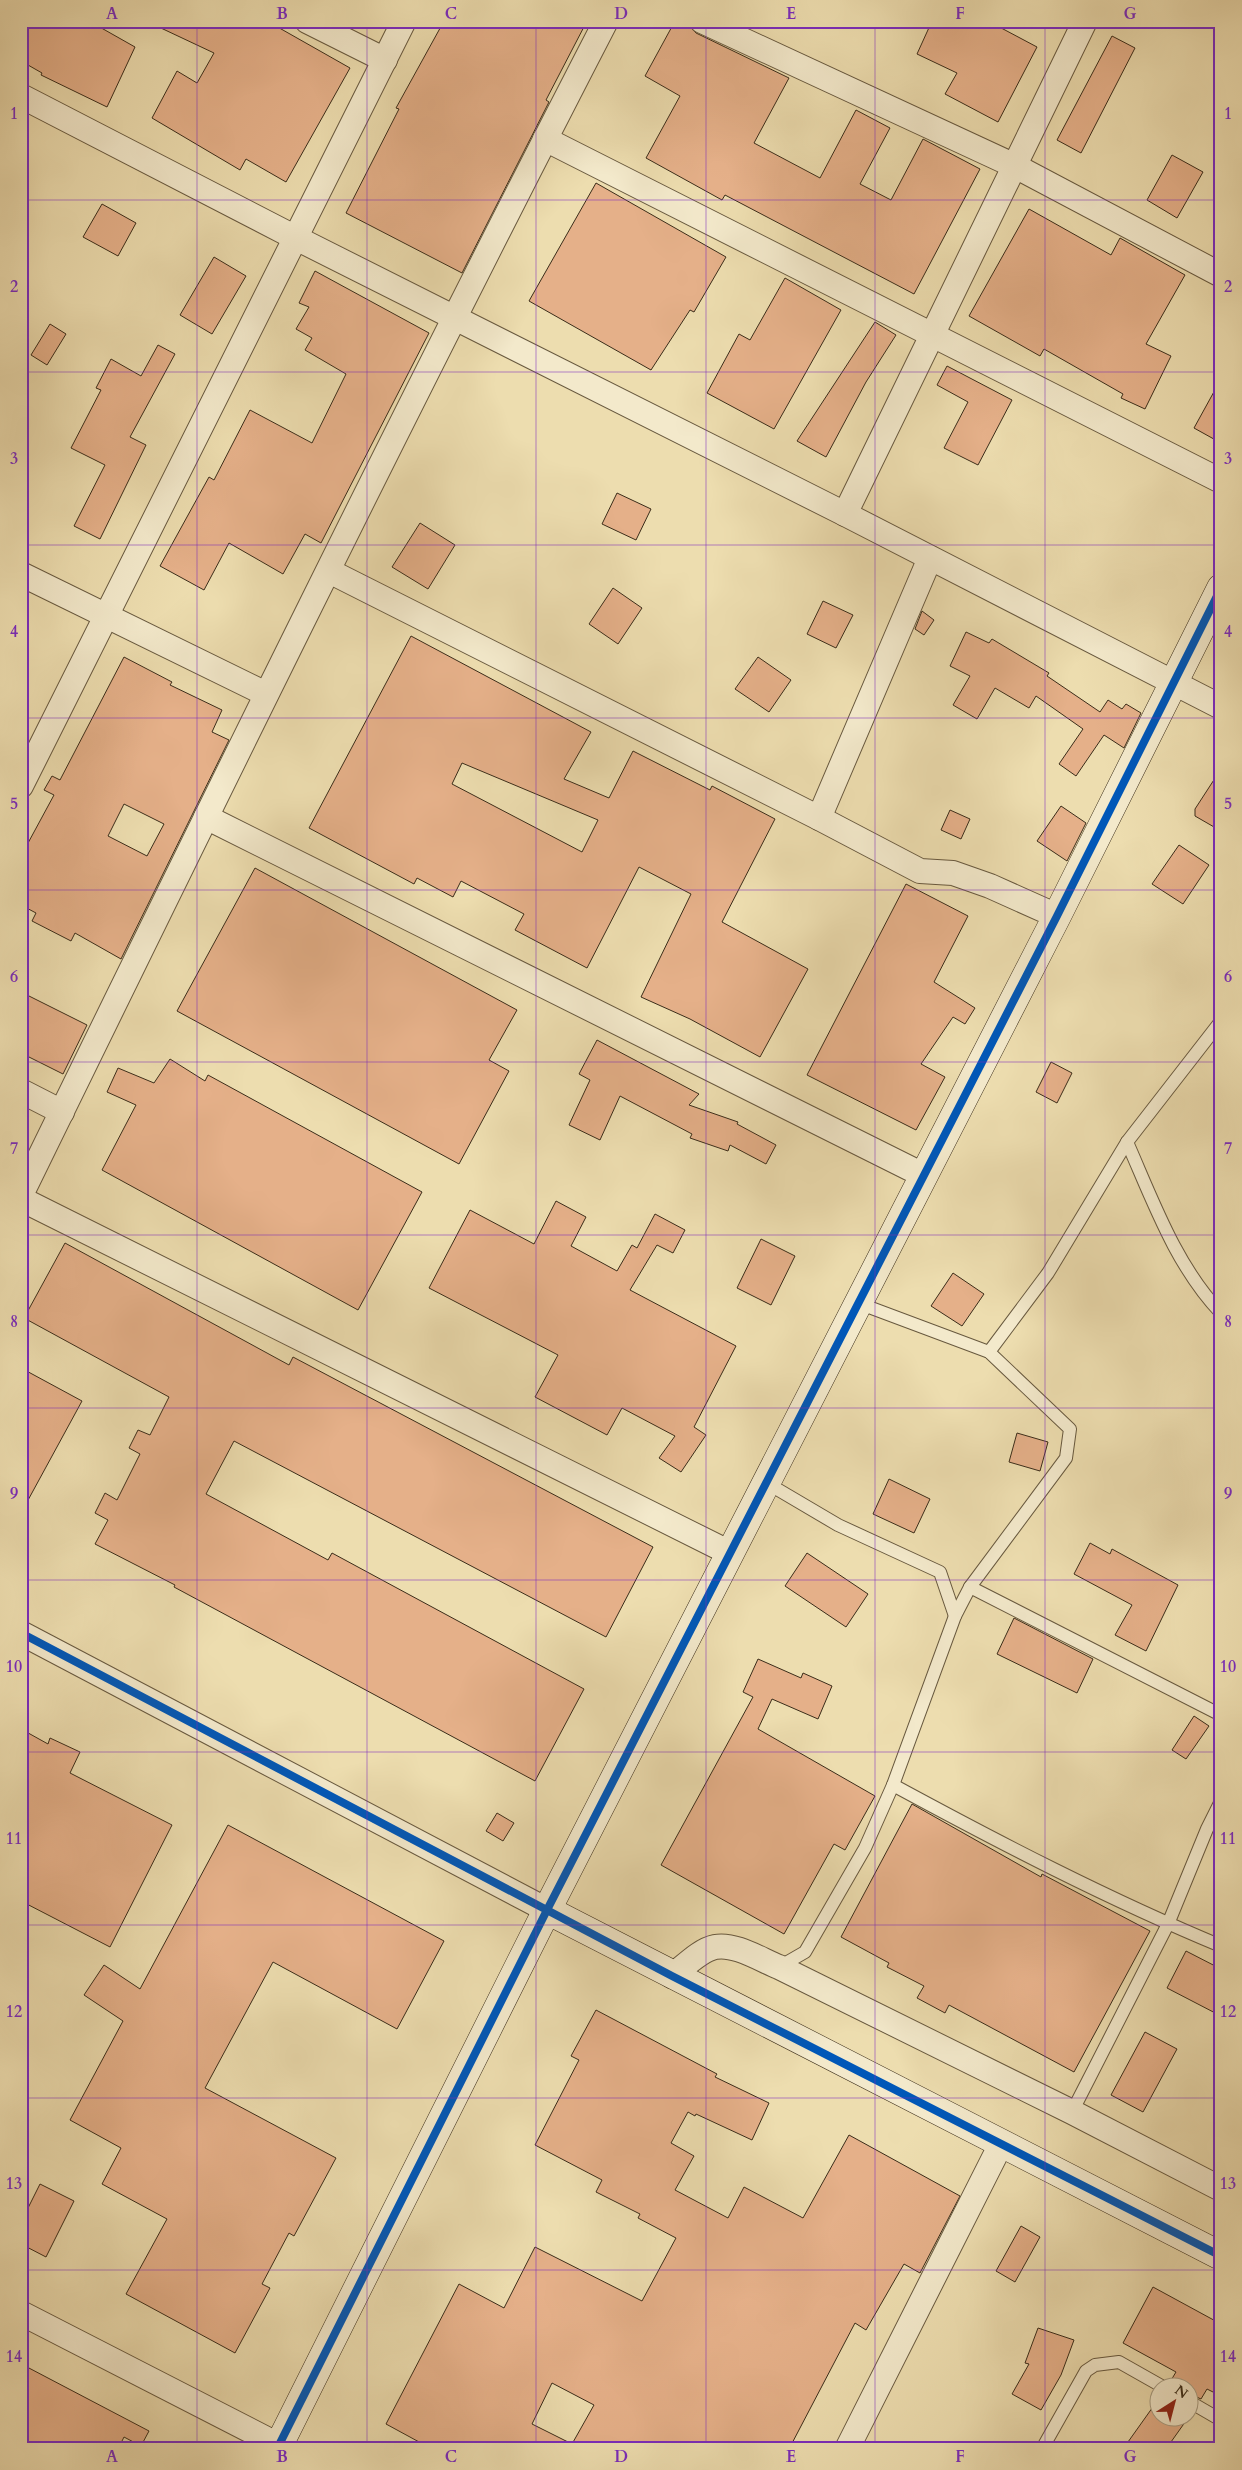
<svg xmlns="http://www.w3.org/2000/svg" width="1242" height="2470" font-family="Cardo,serif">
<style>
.building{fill:#e5b089;stroke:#3b2d1a;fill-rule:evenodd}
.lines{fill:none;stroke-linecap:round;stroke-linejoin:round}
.lane-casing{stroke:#68593f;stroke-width:14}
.street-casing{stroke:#68593f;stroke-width:26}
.secondary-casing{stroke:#3b2d1a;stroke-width:29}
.lane{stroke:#f3e9cb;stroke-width:12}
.street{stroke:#f3e9cb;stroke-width:24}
.secondary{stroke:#f3e9cb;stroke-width:28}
.cycleway-casing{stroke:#f3e9cb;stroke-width:11}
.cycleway{stroke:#0057b8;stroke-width:8}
.grid{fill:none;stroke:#7b2cbf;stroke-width:1;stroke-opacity:0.55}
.neatline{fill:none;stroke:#7b2cbf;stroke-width:2}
.grid-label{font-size:16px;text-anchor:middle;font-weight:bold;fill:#7b2cbf}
</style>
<rect width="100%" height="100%" fill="#edddaf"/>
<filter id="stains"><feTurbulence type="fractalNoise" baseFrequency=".004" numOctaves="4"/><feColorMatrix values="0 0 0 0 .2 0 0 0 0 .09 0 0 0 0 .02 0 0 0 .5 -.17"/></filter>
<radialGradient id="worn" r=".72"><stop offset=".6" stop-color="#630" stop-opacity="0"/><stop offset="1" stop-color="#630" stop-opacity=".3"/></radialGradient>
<g class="building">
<path d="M21,21h68l46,26 -28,60 -66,-32 1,-2 -21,-12z"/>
<path d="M146,21h121l83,47 -64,114 -40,-23 -6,11 -88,-52 25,-47 20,12 17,-30z"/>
<path d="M444,21h143l-41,79 3,2 -87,171 -116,-60 53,-104 -3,-1z"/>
<path d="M675,21h11l10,12 93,45 -35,65 66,35 36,-68 34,18 -30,56 31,16 32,-61 57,30 -66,125 -189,-99 -3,5 -76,-42 34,-62 -35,-20z"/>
<path d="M932,21h56l49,26 -39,75 -53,-28 12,-21 -40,-19z"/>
<path d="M1112,36l23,12 -54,105 -24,-13z"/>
<path d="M1172,155l31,17 -26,46 -30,-18z"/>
<path d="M596,183l130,74 -32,55 -4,-2 -39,60 -122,-69z"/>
<path d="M102,204l34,19 -18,33 -35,-19z"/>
<path d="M1029,209l82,46 9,-17 65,37 -39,69 25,12 -26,53 -24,-11 2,-4 -79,-45 -4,7 -71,-40z"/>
<path d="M214,257l32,19 -34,58 -32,-19z"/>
<path d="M315,271l114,62 -108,210 -16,-9 -22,40 -54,-31 -25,47 -44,-24 49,-89 5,3 36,-70 62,33 34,-69 -41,-24 7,-12 -16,-9 13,-22 -10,-4z"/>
<path d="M785,278l56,32 -67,119 -67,-36 32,-59 11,6z"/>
<path d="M875,322l21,13 -30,47 -40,75 -29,-16z"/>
<path d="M50,324l16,10 -19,31 -16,-10z"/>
<path d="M158,345l17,9 -45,83 16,8 -46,94 -26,-13 31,-61 -34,-17 30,-58 -5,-2 15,-29 30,17z"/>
<path d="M947,366l65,34 -34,65 -34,-17 24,-46 -31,-17z"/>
<path d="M1221,379v64l-27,-15z"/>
<path d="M617,493l34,16 -15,31 -34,-16z"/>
<path d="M420,523l35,22 -27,44 -36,-22z"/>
<path d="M613,588l29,20 -24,36 -29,-20z"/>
<path d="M823,601l30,14 -17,33 -29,-14z"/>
<path d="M922,611l12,9 -10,15 -9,-6z"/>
<path d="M966,632l23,11 3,-4 57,34 -2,3 53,36 8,-12 14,9 4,-5 15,9 -17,35 -20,-13 -28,41 -17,-12 24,-35 -47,-33 -7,12 -34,-20 -18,31 -24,-14 17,-29 -20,-10z"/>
<path d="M411,636l180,96 -27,47 45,19 24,-47 77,39 2,-4 63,33 -53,103 86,47 -48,88 -70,-38 -49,-22 50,-103 -52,-27 -52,101 -72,-38 9,-16 -63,-33 -8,16 -36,-19 -3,6 -105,-56zM462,763l136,57 -16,32 -130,-68z"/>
<path d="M124,657l48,25 -2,3 52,25 -10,22 17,8 -108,219 -46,-26 -4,8 -39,-20 4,-8 -15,-8v-49l33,-61 -10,-5 8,-14 8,4zM124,804l40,20 -17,32 -39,-20z"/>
<path d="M758,657l33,23 -22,32 -34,-23z"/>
<path d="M1221,769v62l-26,-15v-7z"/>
<path d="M1061,806l25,17 -19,38 -30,-20z"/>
<path d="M950,810l20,9 -9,20 -20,-9z"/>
<path d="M1179,845l30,20 -26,39 -31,-20z"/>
<path d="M255,868l262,142 -28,50 20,11 -50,93 -282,-153z"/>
<path d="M906,884l62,32 -34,66 41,26 -10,16 -12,-7 -32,47 24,13 -29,53 -109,-55z"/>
<path d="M21,992l66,33 -24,49 -42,-21z"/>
<path d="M597,1040l102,54 -10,11 49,17 -1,2 39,21 -10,19 -36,-19 -2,6 -38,-13 2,-4 -72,-38 -20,44 -31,-15 21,-45 -11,-6z"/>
<path d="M170,1059l35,22 3,-6 214,117 -64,118 -256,-140 34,-65 -29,-13 11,-24 36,15z"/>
<path d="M1051,1062l21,11 -15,30 -21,-11z"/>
<path d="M556,1201l30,16 -15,29 46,25 15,-26 5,3 18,-34 30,16 -12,23 -16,-8 -27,45 106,56 -42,81 12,8 -25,37 -22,-14 16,-22 -53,-28 -15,27 -72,-38 23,-42 -129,-67 41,-78 64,34z"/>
<path d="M761,1239l34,17 -24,49 -34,-17z"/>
<path d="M65,1243l224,122 4,-8 360,190 -47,90 -372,-196 -28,53 122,66 4,-7 252,136 -49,92 -361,-194 1,-2 -80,-41 13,-24 -13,-7 10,-20 12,7 23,-46 -11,-6 9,-18 12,5 19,-38 -145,-79z"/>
<path d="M953,1273l31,21 -22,32 -31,-20z"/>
<path d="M21,1368l61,33 -61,112z"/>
<path d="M1017,1433l31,9 -8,29 -31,-9z"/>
<path d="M889,1479l41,20 -16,34 -41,-19z"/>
<path d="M1090,1543l20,11 2,-5 66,36 -32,66 -31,-16 17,-30 -58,-31z"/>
<path d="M807,1553l61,41 -22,33 -61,-41z"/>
<path d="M1014,1618l79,41 -16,34 -80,-39z"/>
<path d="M758,1659l43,19 2,-5 29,13 -14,33 -46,-20 -14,30 117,67 -30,54 -11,-6 -50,90 -123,-69 92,-168 -10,-5z"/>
<path d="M1194,1716l15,10 -23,33 -14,-9z"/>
<path d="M21,1729l27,15 2,-6 30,14 -10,21 102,52 -62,122 -89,-46z"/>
<path d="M912,1804l129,73 1,-3 108,57 -76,141 -125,-67 -4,8 -28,-15 7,-12 -37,-19 2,-4 -48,-26z"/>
<path d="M497,1813l17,10 -11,18 -17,-10z"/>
<path d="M228,1825l216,116 -47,88 -124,-67 -68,126 131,70 -42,78 -5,-3 -27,51 8,4 -35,65 -109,-59 41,-75 -65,-35 19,-36 -51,-28 53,-99 -39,-26 20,-30 36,24z"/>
<path d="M1186,1951l35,18v47l-54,-28z"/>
<path d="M596,2010l121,64 -2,3 54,26 -17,37 -56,-26 -1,2 -7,-4 -17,31 23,13 -19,34 53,28 16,-31 59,31 46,-83 111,61 -40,77 -16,-9 -38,66 -11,-7 -66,126h-357l-46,-25 73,-140 45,24 31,-61 107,54 34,-63 -38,-20 2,-4 -44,-22 6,-12 -67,-35 44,-85 -8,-4zM552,2383l42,22 -22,39 -40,-20z"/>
<path d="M1145,2032l32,17 -34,63 -32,-17z"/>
<path d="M40,2184l34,17 -28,56 -25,-13v-22z"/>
<path d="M1021,2226l19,11 -25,45 -19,-11z"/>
<path d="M1153,2287l68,37v72l-14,-7 -6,10 -11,-5v-6h-17l-3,-6 6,-10 -53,-29z"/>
<path d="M1038,2328l36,12 -13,35 -20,35 -29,-16 17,-30 -4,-1z"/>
<path d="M27,2367l122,64 -8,15 -17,-9 -6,12h-97v-71z"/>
<path d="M1160,2397v21h28l-22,31h-43z"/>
</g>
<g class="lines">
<g class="lane-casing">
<g id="lane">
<path d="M1127,1142c26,59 49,124 94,171"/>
<path d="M989,1352l59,-79 79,-131 94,-121"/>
<path d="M765,1482l73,43 102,47 15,44"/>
<path d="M970,1587l251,128"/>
<path d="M893,1785c107,58 215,114 328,161"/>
<path d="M779,1967l26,-15 60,-104 28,-63 62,-169 15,-29 96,-129 4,-29 -81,-77 -131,-49"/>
<path d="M1072,2112l96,-188 39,-95 14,-28"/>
<path d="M1190,2402l31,18"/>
<path d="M1042,2449l44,-78 9,-6 24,-3 46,26"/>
</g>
</g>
<g class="street-casing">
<g id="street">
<path d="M307,21l78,39"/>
<path d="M702,21l313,145 206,109"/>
<path d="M21,96l275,142 549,276 376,193"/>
<path d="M545,139l676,342"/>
<path d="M845,514l240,-493"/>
<path d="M329,571l490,247 101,53 33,2 37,13 67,30"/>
<path d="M21,574l245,120"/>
<path d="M21,786l383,-765"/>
<path d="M206,817l717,358"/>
<path d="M819,818l111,-260"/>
<path d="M21,1091l41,21"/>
<path d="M21,1195c192,-393 384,-785 585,-1174"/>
<path d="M21,1199l709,354"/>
<path d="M21,1633l526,277"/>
<path d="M672,1976c13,-10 28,-26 43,-29 20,-4 46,13 64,20l293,145 149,77"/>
<path d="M21,2313l265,136"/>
<path d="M847,2449l154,-305"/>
</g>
</g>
<g class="secondary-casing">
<g id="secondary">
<path d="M547,1910l674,346"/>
<path d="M277,2449l270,-539 510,-994 164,-328"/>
</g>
</g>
<use href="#lane" class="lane"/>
<use href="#street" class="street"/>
<use href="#secondary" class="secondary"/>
<g class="cycleway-casing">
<g id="cycleway">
<path d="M21,1633l651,343 549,280"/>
<path d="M277,2449l270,-539 510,-994 164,-328"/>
</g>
</g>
<use href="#cycleway" class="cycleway"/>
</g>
<path class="grid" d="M197,21v2428M367,21v2428M536,21v2428M706,21v2428M875,21v2428M1045,21v2428M21,200h1200M21,372h1200M21,545h1200M21,718h1200M21,890h1200M21,1062h1200M21,1235h1200M21,1408h1200M21,1580h1200M21,1752h1200M21,1925h1200M21,2098h1200M21,2270h1200"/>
<rect width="1242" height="2470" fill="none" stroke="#edddaf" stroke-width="55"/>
<g transform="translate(1174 2402) rotate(36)"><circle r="24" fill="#f3e9cb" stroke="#a99e84"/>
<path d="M0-4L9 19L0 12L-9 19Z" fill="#8f2418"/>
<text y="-8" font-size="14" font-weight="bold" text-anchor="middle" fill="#3b2d1a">N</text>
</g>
<rect x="28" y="28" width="1186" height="2414" class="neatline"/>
<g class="grid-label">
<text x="112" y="19">A</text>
<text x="282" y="19">B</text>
<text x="451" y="19">C</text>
<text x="621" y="19">D</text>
<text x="791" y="19">E</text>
<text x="960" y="19">F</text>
<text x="1130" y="19">G</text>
<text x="14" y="119">1</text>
<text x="1228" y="119">1</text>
<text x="14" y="292">2</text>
<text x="1228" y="292">2</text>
<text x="14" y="464">3</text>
<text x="1228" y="464">3</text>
<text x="14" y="637">4</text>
<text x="1228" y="637">4</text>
<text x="14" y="809">5</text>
<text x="1228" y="809">5</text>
<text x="14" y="982">6</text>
<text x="1228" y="982">6</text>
<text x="14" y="1154">7</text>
<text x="1228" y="1154">7</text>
<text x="14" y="1327">8</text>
<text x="1228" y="1327">8</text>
<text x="14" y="1499">9</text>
<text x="1228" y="1499">9</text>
<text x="14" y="1672">10</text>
<text x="1228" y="1672">10</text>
<text x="14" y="1844">11</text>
<text x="1228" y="1844">11</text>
<text x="14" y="2017">12</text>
<text x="1228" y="2017">12</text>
<text x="14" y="2189">13</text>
<text x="1228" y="2189">13</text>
<text x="14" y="2362">14</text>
<text x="1228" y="2362">14</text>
<text x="112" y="2462">A</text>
<text x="282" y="2462">B</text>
<text x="451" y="2462">C</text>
<text x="621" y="2462">D</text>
<text x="791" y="2462">E</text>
<text x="960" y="2462">F</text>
<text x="1130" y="2462">G</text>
</g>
<rect width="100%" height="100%" filter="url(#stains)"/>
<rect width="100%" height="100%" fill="url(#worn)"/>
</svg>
